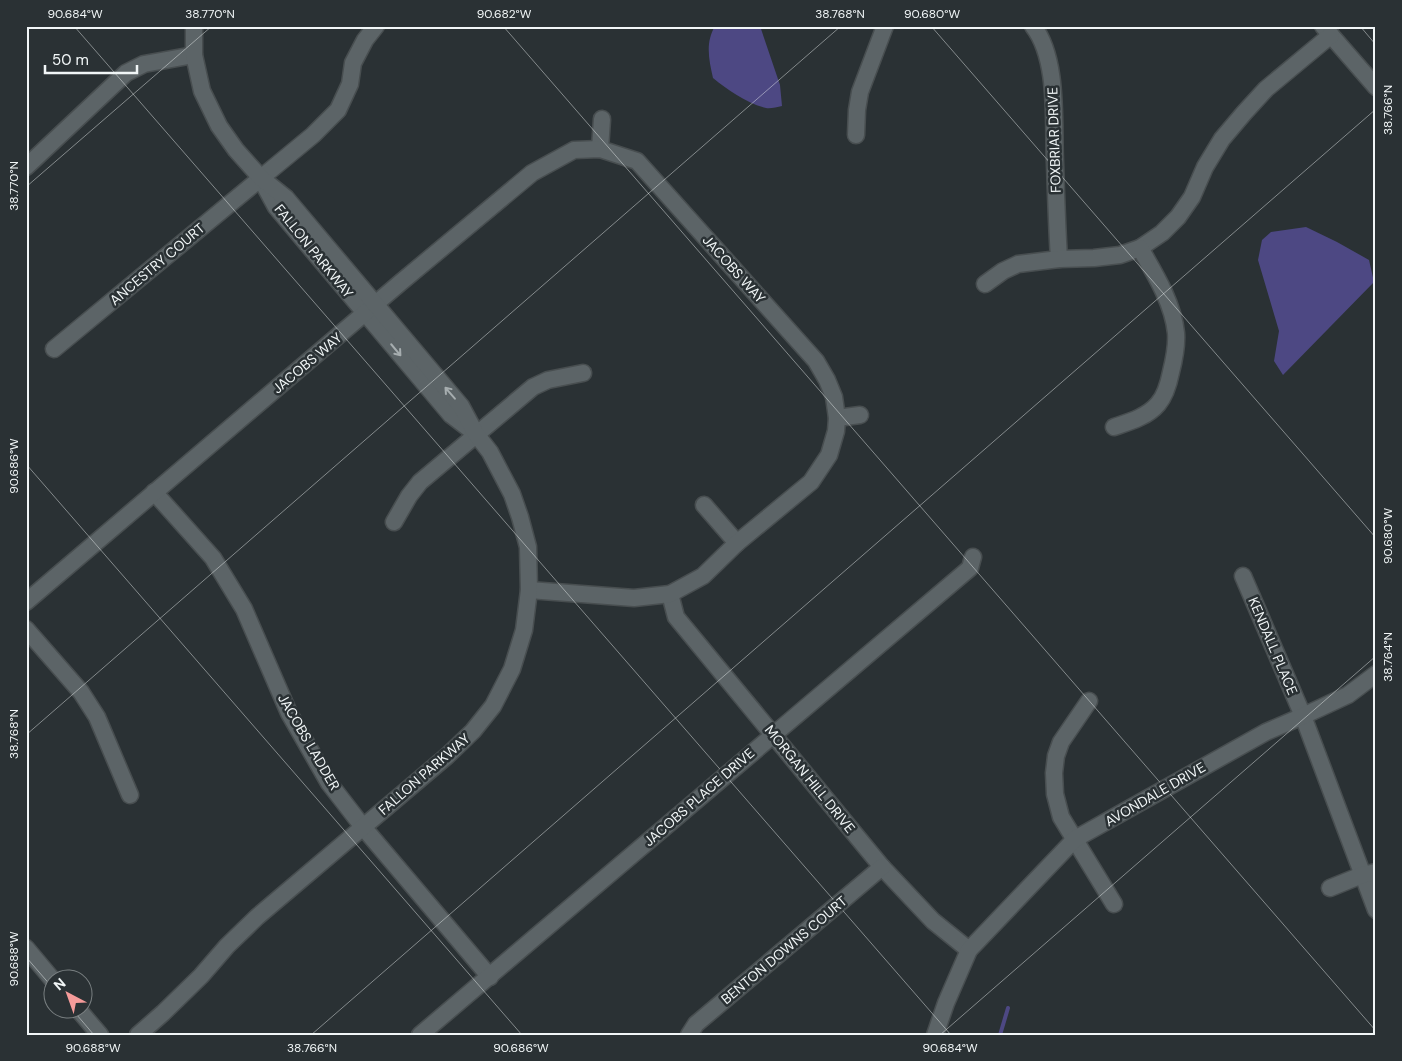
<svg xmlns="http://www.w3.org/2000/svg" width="1402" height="1061" font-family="'DM Sans',sans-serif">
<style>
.water{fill:#4d4883}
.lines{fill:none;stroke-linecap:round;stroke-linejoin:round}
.stream{stroke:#4d4883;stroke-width:4}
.minor-casing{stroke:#484e50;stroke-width:19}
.minor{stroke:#5c6467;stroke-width:16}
.oneway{stroke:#a6adaf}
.ticks{fill:none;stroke:#f1f6f7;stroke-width:1;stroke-opacity:0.45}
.labels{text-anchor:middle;stroke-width:5;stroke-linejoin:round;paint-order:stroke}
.street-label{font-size:14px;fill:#f1f6f7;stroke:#2a3134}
.neatline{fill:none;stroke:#f1f6f7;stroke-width:2}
.ticks-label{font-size:12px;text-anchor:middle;fill:#f1f6f7}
</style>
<rect width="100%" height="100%" fill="#2a3134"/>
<g class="water">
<path d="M715,26h45l20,59 2,21c-5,1 -12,3 -16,2 -20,-5 -38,-18 -53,-30 -4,-18 -8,-35 2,-52z"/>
<path d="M1306,227l31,15 32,18 5,22 -91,93 -9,-14 5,-30 -21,-71 4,-20 9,-8z"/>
</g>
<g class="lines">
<path class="stream" d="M1000,1035l8,-27"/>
<g class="minor-casing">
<g id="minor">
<path d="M1033,26c26,33 20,97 22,137 1,32 2,64 4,96"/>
<path d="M1323,26l53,61"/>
<path d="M856,135l1,-25 3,-18 25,-66"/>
<path d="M600,149l2,-30"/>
<path d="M26,167l100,-94 18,-9 50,-9"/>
<path d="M263,183l13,24 175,208 21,16"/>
<path d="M985,284l18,-13 15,-7 41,-5 35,-1 26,-3 20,-7 22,-15 16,-16 14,-20 13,-30 17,-28 22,-26 22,-24 65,-54"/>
<path d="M54,349l259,-214 25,-25 12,-26 3,-21 12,-23 11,-14"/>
<path d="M837,418l23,-3"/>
<path d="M1114,427c15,-5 33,-10 44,-23 7,-8 11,-22 13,-32 3,-12 6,-26 5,-39 -3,-30 -21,-59 -36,-85"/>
<path d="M154,492l59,66 31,51 45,104 40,70 34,44 127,150"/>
<path d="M704,505l33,38"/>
<path d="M394,522l15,-26 11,-14 113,-95 15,-7 35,-7"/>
<path d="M1243,576l60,140 73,194"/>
<path d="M670,594l6,23 206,250 51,54 36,29"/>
<path d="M26,602l374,-319 132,-110 42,-23 26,-1 37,12 179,200 11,19 7,17 3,21 -1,13 -7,24 -18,27 -74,61 -34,33 -33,18 -36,4 -105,-8"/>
<path d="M26,629l55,63 16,25 33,78"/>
<path d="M1089,701l-28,41 -5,14 -2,17 1,21 6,23 53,87"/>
<path d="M1330,888l32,-13 14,-3"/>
<path d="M26,948l26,31"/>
<path d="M77,1008l23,27"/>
<path d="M138,1035l25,-22 38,-37 26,-30 30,-29 190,-161 26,-25 20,-25 19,-37 12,-39 5,-40 -1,-43 -8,-30 -8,-23 -22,-42 -14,-18 -15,-28 -175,-208 -25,-20 -25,-28 -17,-24 -17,-35 -8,-36v-29"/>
<path d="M420,1035l550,-467 3,-11"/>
<path d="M689,1035l7,-11 186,-157"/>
<path d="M935,1035l11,-32 23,-53 106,-111 191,-107 37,-16 45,-21 28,-21"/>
</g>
</g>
<use href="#minor" class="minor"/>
</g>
<defs><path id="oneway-shaft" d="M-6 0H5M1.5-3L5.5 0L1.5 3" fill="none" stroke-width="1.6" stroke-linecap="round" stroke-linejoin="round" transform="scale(1.25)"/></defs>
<g class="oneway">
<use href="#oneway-shaft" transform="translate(396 350) rotate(50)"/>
<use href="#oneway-shaft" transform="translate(450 393) rotate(-131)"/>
</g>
<path class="ticks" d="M74,26l877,1009M503,26l873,1005M931,26l445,512M1360,26l16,19M26,187l186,-161M26,464l496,571M26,735l815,-709M26,957l26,30M71,1008l23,27M311,1035l1065,-926M940,1035l436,-379"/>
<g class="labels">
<g class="street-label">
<text transform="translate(1054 140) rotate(-92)" y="5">FOXBRIAR DRIVE</text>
<text transform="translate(314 251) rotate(51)" y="5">FALLON PARKWAY</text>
<text transform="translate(157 264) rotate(-40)" y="5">ANCESTRY COURT</text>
<text transform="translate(734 269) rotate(48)" y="5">JACOBS WAY</text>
<text transform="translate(307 363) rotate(-40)" y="5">JACOBS WAY</text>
<text transform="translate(1273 646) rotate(67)" y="5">KENDALL PLACE</text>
<text transform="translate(309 742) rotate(60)" y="5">JACOBS LADDER</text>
<text transform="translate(424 774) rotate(-41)" y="5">FALLON PARKWAY</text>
<text transform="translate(810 779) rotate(51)" y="5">MORGAN HILL DRIVE</text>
<text transform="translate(1155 794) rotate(-30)" y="5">AVONDALE DRIVE</text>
<text transform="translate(699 797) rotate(-41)" y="5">JACOBS PLACE DRIVE</text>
<text transform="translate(784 950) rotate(-40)" y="5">BENTON DOWNS COURT</text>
</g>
</g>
<rect width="1402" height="1061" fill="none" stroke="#2a3134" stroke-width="55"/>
<g transform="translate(68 994) rotate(319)"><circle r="24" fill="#2a3134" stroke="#7a8082"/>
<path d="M0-4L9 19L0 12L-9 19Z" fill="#f59b9a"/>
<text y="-8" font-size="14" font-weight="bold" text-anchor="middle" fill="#f1f6f7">N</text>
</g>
<path d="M45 65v8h92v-8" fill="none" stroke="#f1f6f7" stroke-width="2.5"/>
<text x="52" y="65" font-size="15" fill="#f1f6f7" stroke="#2a3134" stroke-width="4" paint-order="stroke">50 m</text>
<rect x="28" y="28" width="1346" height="1006" class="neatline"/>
<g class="ticks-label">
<text x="75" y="18">90.684°W</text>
<text x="210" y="18">38.770°N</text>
<text x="504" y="18">90.682°W</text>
<text x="840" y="18">38.768°N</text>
<text x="932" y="18">90.680°W</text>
<text transform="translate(1388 110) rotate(-90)" y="4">38.766°N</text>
<text transform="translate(14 186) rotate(-90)" y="4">38.770°N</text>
<text transform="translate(14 466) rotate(-90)" y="4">90.686°W</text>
<text transform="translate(1388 536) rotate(-90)" y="4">90.680°W</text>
<text transform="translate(1388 657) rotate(-90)" y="4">38.764°N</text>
<text transform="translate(14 734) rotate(-90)" y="4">38.768°N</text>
<text transform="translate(14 959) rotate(-90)" y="4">90.688°W</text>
<text x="93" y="1052">90.688°W</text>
<text x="312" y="1052">38.766°N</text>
<text x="521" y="1052">90.686°W</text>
<text x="950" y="1052">90.684°W</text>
</g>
</svg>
